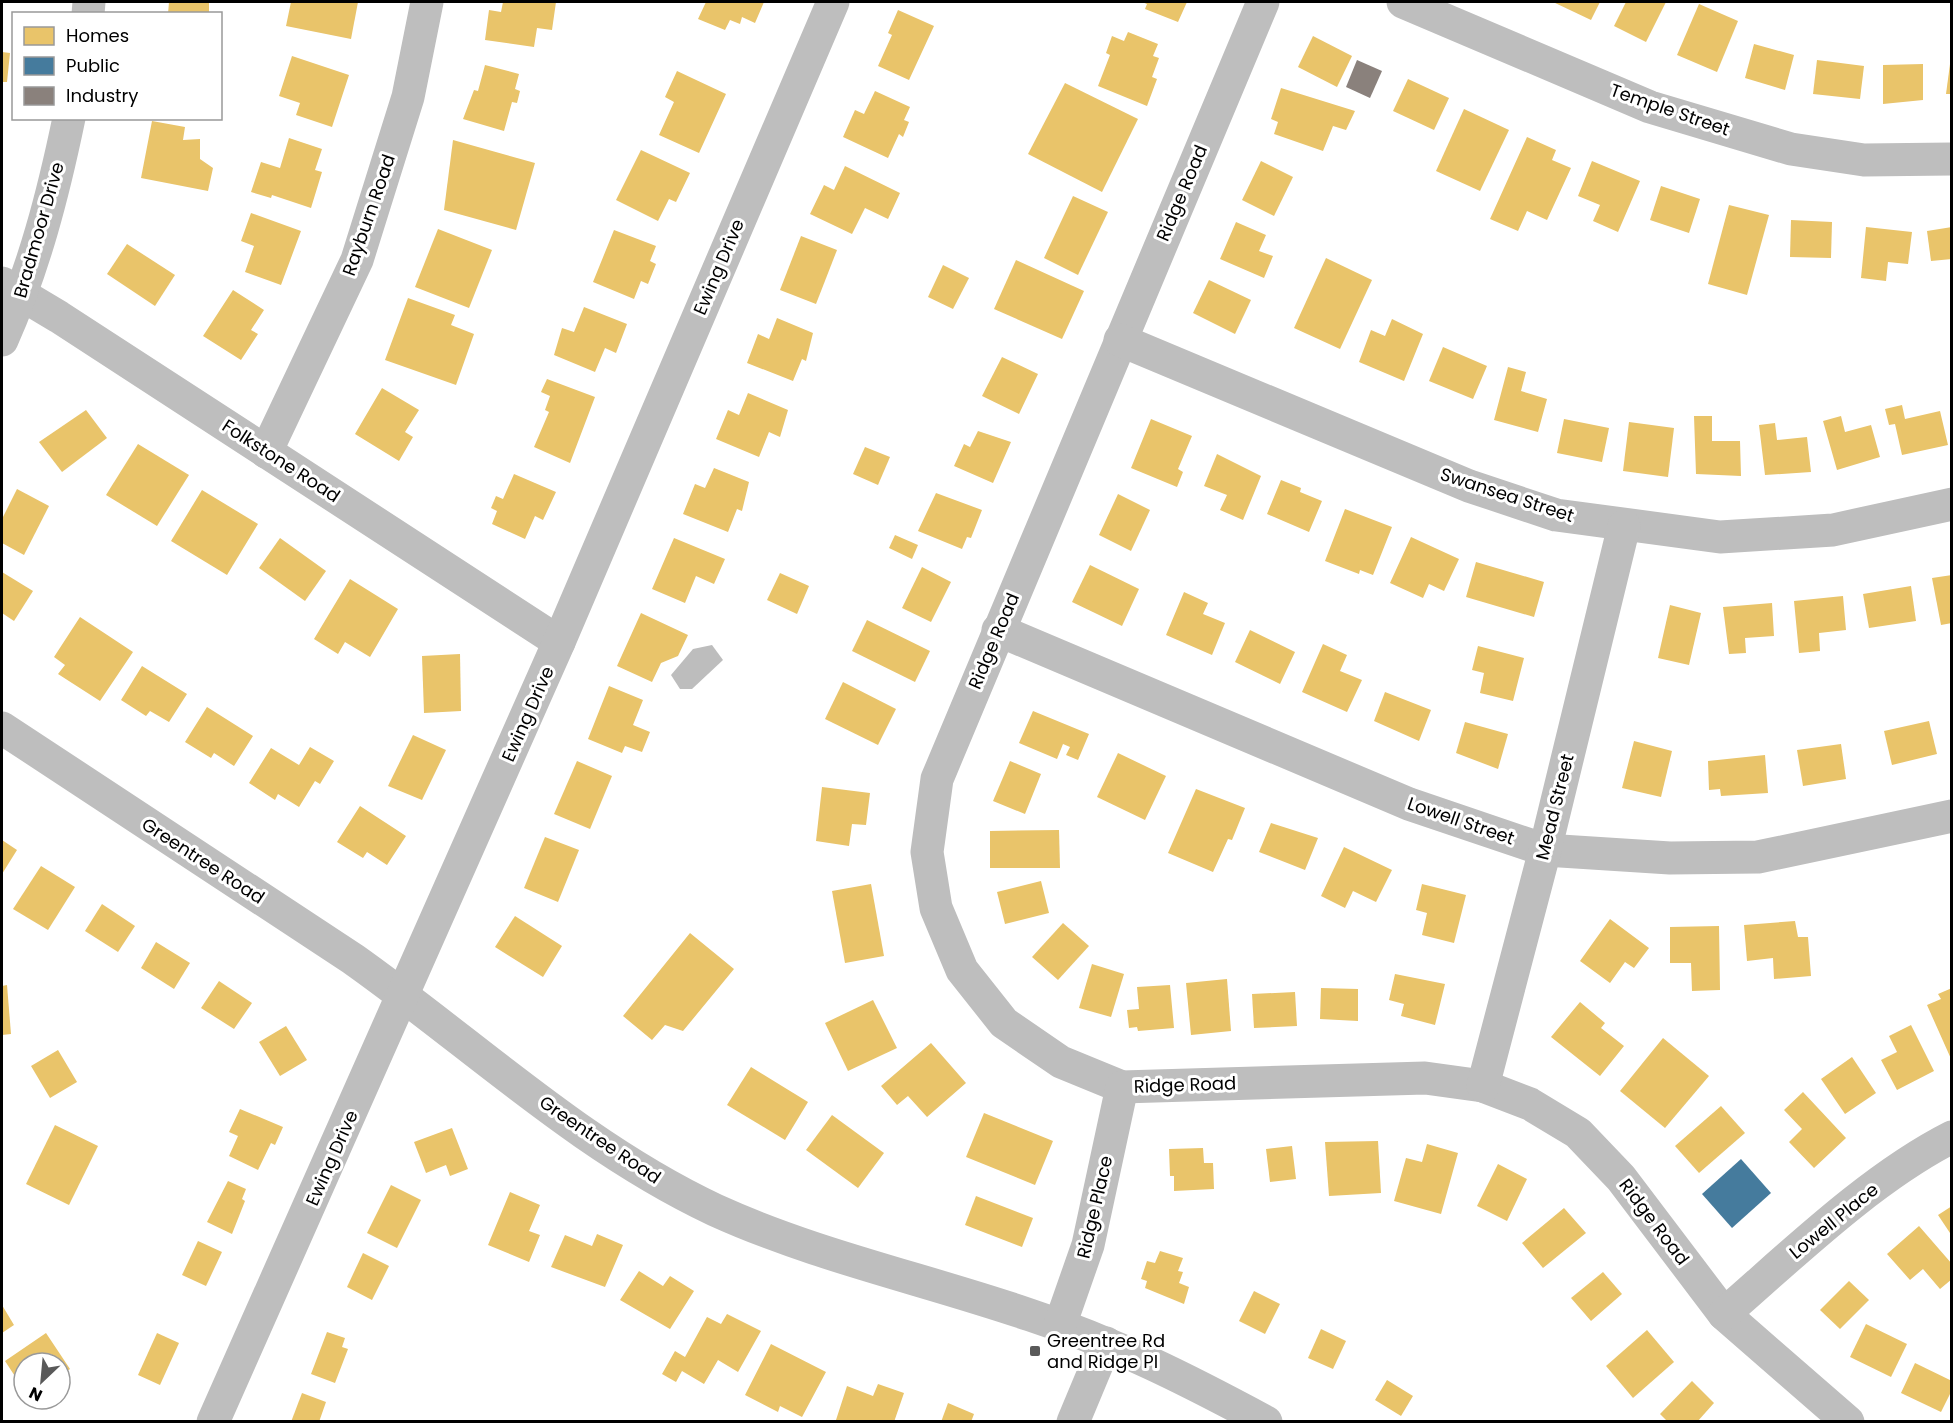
<svg xmlns="http://www.w3.org/2000/svg" width="1953" height="1423" font-family="Poppins,sans-serif">
<style>
.water{fill:#bdbdbd}
.homes{fill:#e9c46a}
.public{fill:#457b9d}
.industry{fill:#8a817c}
.lines{fill:none;stroke-linecap:round;stroke-linejoin:round}
.minor{stroke:#bebebe;stroke-width:33}
.poi-dot{fill:#595959;stroke:#fff;stroke-width:2}
.labels{text-anchor:middle;stroke-width:6;stroke-linejoin:round;paint-order:stroke}
.street-label{font-size:18px;fill:#000;stroke:#fff}
.poi-label{font-size:18px;fill:#000;stroke:#fff;text-anchor:start}
</style>
<rect width="100%" height="100%" fill="#fff"/>
<path class="water" d="M712,645l11,15 -31,29h-12l-9,-14 22,-26z"/>
<g class="homes">
<path d="M169,2h40v12h-41z"/>
<path d="M291,2h67l-7,37 -65,-13z"/>
<path d="M503,2h53l-4,28 -15,-2 -3,19 -49,-7 4,-30 12,2z"/>
<path d="M706,2h58l-9,21 -13,-6 -2,7 -10,-4 -5,10 -27,-11z"/>
<path d="M1142,2h45l-9,20 -33,-13 2,-5z"/>
<path d="M1553,2h47l-9,18z"/>
<path d="M1626,2h40l-20,40 -32,-16z"/>
<path d="M1699,4l39,17 -21,51 -40,-17z"/>
<path d="M898,10l36,16 -25,54 -31,-14 14,-31 -4,-2z"/>
<path d="M1128,32l30,12 -5,12 6,2 -7,19 5,2 -10,27 -49,-20 12,-31 -4,-2 6,-17 12,5z"/>
<path d="M1313,36l39,20 -15,31 -39,-20z"/>
<path d="M1754,44l40,11 -9,35 -40,-12z"/>
<path d="M2,52l8,1 -3,29h-5z"/>
<path d="M292,56l57,19 -17,52 -36,-12 4,-12 -21,-7z"/>
<path d="M1817,60l47,6 -4,33 -47,-5z"/>
<path d="M1923,64v36l-40,4v-39z"/>
<path d="M1950,64h2v30h-6z"/>
<path d="M485,65l34,9 -4,15 5,2 -3,12 -5,-1 -8,29 -41,-12 11,-29 4,1z"/>
<path d="M677,71l49,23 -27,59 -40,-18 15,-33 -9,-5z"/>
<path d="M1408,79l41,19 -15,32 -41,-19z"/>
<path d="M1065,83l73,36 -36,73 -74,-38z"/>
<path d="M1281,88l74,23 -9,19 -13,-4 -10,25 -49,-17 4,-12 -7,-3z"/>
<path d="M875,91l35,16 -6,13 5,2 -6,15 -4,-3 -11,24 -45,-21 12,-27 9,4z"/>
<path d="M1464,109l45,21 -29,61 -44,-20z"/>
<path d="M152,121l33,6 -2,13 17,-1v20l13,9 -5,23 -67,-13z"/>
<path d="M1527,137l29,13 -4,10 19,8 -24,52 -20,-9 -9,20 -28,-12z"/>
<path d="M289,138l33,11 -7,21 7,2 -11,36 -39,-13 -1,3 -20,-6 10,-30 19,6z"/>
<path d="M453,140l82,23 -19,67 -72,-20z"/>
<path d="M641,150l49,23 -14,29 -7,-3 -11,22 -42,-21z"/>
<path d="M1261,161l32,16 -19,39 -32,-16z"/>
<path d="M1592,161l48,20 -22,51 -25,-11 7,-16 -22,-9z"/>
<path d="M845,166l55,27 -12,26 -23,-11 -13,26 -42,-20 14,-29 10,5z"/>
<path d="M1661,186l39,13 -11,34 -39,-13z"/>
<path d="M1073,196l35,16 -30,63 -34,-17z"/>
<path d="M1729,205l40,10 -22,80 -39,-11z"/>
<path d="M251,213l50,18 -20,54 -36,-13 9,-26 -13,-5z"/>
<path d="M1791,220l41,2 -1,36 -41,-1z"/>
<path d="M1236,222l30,13 -7,16 14,5 -9,22 -44,-19z"/>
<path d="M1866,227l46,5 -4,32 -20,-2 -2,19 -25,-3z"/>
<path d="M1952,227v32l-21,2 -4,-30z"/>
<path d="M438,229l54,21 -23,58 -54,-21z"/>
<path d="M614,230l42,16 -6,15 6,3 -8,20 -7,-3 -7,18 -41,-17z"/>
<path d="M801,236l36,14 -21,54 -36,-14z"/>
<path d="M127,244l48,31 -20,31 -48,-32z"/>
<path d="M1326,258l46,22 -32,69 -46,-21z"/>
<path d="M1016,260l68,31 -22,48 -68,-30z"/>
<path d="M943,265l26,13 -16,31 -25,-12z"/>
<path d="M1209,280l42,20 -16,34 -42,-21z"/>
<path d="M233,290l31,20 -13,20 7,4 -17,26 -38,-24z"/>
<path d="M408,298l47,17 -4,10 23,9 -18,51 -71,-25z"/>
<path d="M584,307l43,17 -11,29 -11,-5 -10,24 -41,-17 8,-27 12,4z"/>
<path d="M777,318l36,15 -7,28 -4,-2 -9,22 -46,-18 11,-29 11,5z"/>
<path d="M1392,319l31,15 -19,47 -45,-19 12,-32 14,6z"/>
<path d="M1443,347l44,19 -14,33 -44,-18z"/>
<path d="M1002,357l36,17 -19,40 -37,-18z"/>
<path d="M1508,367l18,5 -5,19 26,8 -9,33 -44,-12z"/>
<path d="M547,379l48,18 -25,66 -36,-16 15,-35 -4,-2 5,-14 -9,-4z"/>
<path d="M382,388l37,22 -14,22 8,5 -14,24 -44,-27z"/>
<path d="M748,393l40,17 -8,27 -11,-5 -10,25 -43,-18 12,-29 11,5z"/>
<path d="M1902,405l3,14 35,-8 8,34 -46,10 -7,-31 -6,1 -4,-16z"/>
<path d="M86,410l21,28 -45,34 -23,-30z"/>
<path d="M1694,416h18v25h28l1,35 -45,-2z"/>
<path d="M1841,416l4,16 26,-7 9,32 -43,13 -14,-49z"/>
<path d="M1151,419l41,17 -14,33 5,3 -6,15 -46,-19z"/>
<path d="M1564,419l45,9 -7,34 -45,-9z"/>
<path d="M1629,422l45,6 -6,49 -45,-6z"/>
<path d="M1775,423l2,17 30,-3 4,35 -46,3 -6,-50z"/>
<path d="M978,431l33,11 -18,41 -39,-17 10,-22 6,3z"/>
<path d="M138,444l51,31 -32,51 -51,-31z"/>
<path d="M865,447l25,10 -12,28 -25,-11z"/>
<path d="M1217,454l44,22 -18,44 -23,-10 7,-15 -23,-9z"/>
<path d="M714,468l35,14 -7,29 -5,-2 -9,23 -45,-18 12,-30 10,4z"/>
<path d="M514,474l42,18 -13,28 -8,-4 -10,23 -33,-15 5,-13 -6,-3 5,-12 7,3z"/>
<path d="M1281,480l20,8 -1,4 22,9 -13,31 -42,-18z"/>
<path d="M17,489l32,17 -25,49 -22,-12v-24z"/>
<path d="M202,490l56,34 -31,51 -56,-34z"/>
<path d="M936,493l46,17 -11,28 -4,-1 -5,12 -44,-18z"/>
<path d="M1118,494l32,16 -19,41 -32,-16z"/>
<path d="M1345,509l47,18 -19,48 -13,-5 -1,4 -34,-13z"/>
<path d="M895,535l23,10 -6,14 -23,-11z"/>
<path d="M1411,537l48,22 -15,32 -15,-7 -6,14 -33,-15z"/>
<path d="M280,538l46,33 -21,30 -46,-33z"/>
<path d="M674,538l51,21 -11,25 -18,-8 -11,27 -33,-14z"/>
<path d="M1476,562l68,20 -10,35 -68,-20z"/>
<path d="M1090,565l49,24 -17,37 -50,-24z"/>
<path d="M922,567l29,15 -20,40 -29,-14z"/>
<path d="M2,572l31,19 -19,30 -12,-8z"/>
<path d="M780,573l29,13 -12,28 -30,-14z"/>
<path d="M1952,575v48l-11,2 -9,-47z"/>
<path d="M350,579l48,30 -28,48 -25,-15 -7,12 -24,-15z"/>
<path d="M1911,586l5,35 -47,7 -6,-34z"/>
<path d="M1184,592l24,11 -5,11 22,9 -13,32 -46,-20z"/>
<path d="M1843,596l3,34 -27,3 1,18 -21,2 -5,-52z"/>
<path d="M1772,603l2,33 -29,2 1,15 -17,1 -6,-47z"/>
<path d="M1670,605l31,8 -12,52 -31,-7z"/>
<path d="M641,613l47,22 -10,21 -17,7 -9,19 -35,-16z"/>
<path d="M80,617l53,35 -33,49 -42,-27 7,-9 -11,-8z"/>
<path d="M867,620l63,31 -15,31 -63,-31z"/>
<path d="M1250,630l45,22 -15,32 -45,-22z"/>
<path d="M1323,644l24,11 -7,16 22,9 -15,32 -45,-20z"/>
<path d="M1478,646l46,12 -11,43 -33,-8 4,-20 -12,-3z"/>
<path d="M460,654l1,57 -37,2 -2,-57z"/>
<path d="M142,666l45,28 -18,28 -19,-11 -4,5 -25,-16z"/>
<path d="M843,682l53,27 -18,36 -53,-26z"/>
<path d="M609,686l34,14 -10,25 17,7 -8,20 -17,-6 -3,7 -34,-14z"/>
<path d="M1385,692l46,18 -12,31 -45,-20z"/>
<path d="M207,707l46,29 -19,30 -20,-13 -3,5 -26,-16z"/>
<path d="M1033,711l56,23 -11,26 -12,-5 4,-8 -7,-3 -6,15 -38,-16z"/>
<path d="M1929,721l8,33 -45,11 -8,-34z"/>
<path d="M1465,722l43,12 -10,35 -42,-16z"/>
<path d="M413,735l33,15 -24,50 -34,-14z"/>
<path d="M1634,741l38,10 -11,46 -39,-9z"/>
<path d="M1841,744l5,35 -43,7 -6,-36z"/>
<path d="M310,747l24,14 -14,23 -5,-3 -16,26 -21,-13 -3,6 -26,-17 22,-35 28,17z"/>
<path d="M1118,753l48,23 -21,44 -48,-23z"/>
<path d="M1765,755l3,38 -47,3 -1,-7 -11,1 -1,-29z"/>
<path d="M577,761l35,15 -22,53 -36,-15z"/>
<path d="M1010,761l31,13 -16,40 -32,-13z"/>
<path d="M822,787l48,6 -4,32 -14,-1 -3,22 -33,-5z"/>
<path d="M1196,789l49,19 -13,32 -4,-1 -15,33 -45,-19z"/>
<path d="M360,806l46,30 -19,29 -20,-13 -4,6 -26,-16z"/>
<path d="M1271,823l47,15 -13,32 -46,-18z"/>
<path d="M1059,830l1,38h-70v-37z"/>
<path d="M545,837l34,13 -21,52 -34,-14z"/>
<path d="M2,840l15,10 -15,24z"/>
<path d="M1344,847l48,23 -16,32 -23,-11 -8,17 -24,-12z"/>
<path d="M41,866l34,21 -27,43 -35,-21z"/>
<path d="M1041,881l8,32 -44,11 -8,-32z"/>
<path d="M871,884l13,72 -39,7 -13,-72z"/>
<path d="M1422,884l44,11 -12,48 -32,-8 5,-22 -11,-3z"/>
<path d="M102,904l33,22 -17,26 -33,-21z"/>
<path d="M515,916l47,30 -19,31 -48,-30z"/>
<path d="M1610,919l39,29 -15,20 -9,-6 -15,21 -30,-22z"/>
<path d="M1795,921l3,16h10l3,39 -37,3 -1,-21 -26,3 -3,-36z"/>
<path d="M1063,923l26,23 -31,34 -26,-23z"/>
<path d="M1719,926l1,64 -28,1 -1,-28h-21v-36z"/>
<path d="M690,933l44,36 -51,62 -18,-6 -13,15 -29,-24z"/>
<path d="M156,942l34,21 -16,26 -33,-21z"/>
<path d="M1092,964l32,10 -13,43 -32,-9z"/>
<path d="M1395,974l50,10 -10,41 -34,-9 3,-12 -15,-4z"/>
<path d="M1227,979l4,52 -40,4 -5,-52z"/>
<path d="M219,981l33,22 -18,26 -33,-21z"/>
<path d="M7,985l4,49 -9,1v-49z"/>
<path d="M1170,985l4,43 -36,3 -1,-4 -8,1 -2,-18 12,-1 -2,-22z"/>
<path d="M1321,988l37,1v32l-38,-2z"/>
<path d="M1952,988v73l-25,-56 14,-6 -3,-5z"/>
<path d="M1295,992l2,34 -43,2 -2,-34z"/>
<path d="M873,1000l24,48 -49,23 -23,-48z"/>
<path d="M1580,1002l25,21 -4,5 23,18 -24,30 -49,-39z"/>
<path d="M1911,1025l23,46 -37,19 -16,-30 16,-8 -8,-16z"/>
<path d="M286,1026l21,34 -27,16 -21,-34z"/>
<path d="M1663,1038l46,38 -44,52 -45,-37z"/>
<path d="M931,1043l35,40 -39,34 -19,-21 -11,9 -16,-19z"/>
<path d="M58,1050l19,32 -27,16 -19,-32z"/>
<path d="M1852,1057l24,36 -31,21 -24,-35z"/>
<path d="M751,1067l57,35 -23,38 -58,-35z"/>
<path d="M1803,1092l43,46 -32,30 -25,-26 13,-13 -18,-19z"/>
<path d="M1721,1106l24,27 -46,40 -24,-27z"/>
<path d="M240,1109l43,18 -8,18 -4,-2 -13,27 -29,-14 9,-20 -9,-4z"/>
<path d="M984,1113l69,28 -18,44 -69,-28z"/>
<path d="M832,1115l52,38 -26,35 -52,-38z"/>
<path d="M55,1125l43,21 -29,59 -43,-21z"/>
<path d="M452,1128l16,41 -18,7 -4,-11 -20,8 -12,-31z"/>
<path d="M1378,1141l3,52 -52,3 -4,-54z"/>
<path d="M1427,1144l31,9 -17,61 -47,-13 12,-43 16,4z"/>
<path d="M1292,1146l4,33 -26,3 -4,-33z"/>
<path d="M1203,1148l1,15h9l1,26 -40,2v-15h-4l-1,-27z"/>
<path d="M1498,1164l29,15 -20,42 -30,-15z"/>
<path d="M228,1181l18,8 -4,10 3,2 -13,33 -25,-12z"/>
<path d="M391,1185l30,15 -24,48 -30,-15z"/>
<path d="M510,1192l30,13 -11,26 11,4 -11,27 -41,-17z"/>
<path d="M976,1196l57,22 -11,29 -57,-22z"/>
<path d="M1952,1206v30l-14,-21z"/>
<path d="M1564,1208l22,25 -43,35 -21,-25z"/>
<path d="M1919,1226l33,38v15l-12,10 -17,-20 -13,11 -23,-26z"/>
<path d="M597,1234l26,11 -18,42 -54,-20 14,-32 27,11z"/>
<path d="M198,1241l24,11 -16,34 -24,-11z"/>
<path d="M1160,1251l23,7 -5,13 5,1 -4,11 10,4 -5,17 -39,-16 2,-7 -6,-2 6,-18 8,2z"/>
<path d="M363,1253l26,13 -17,34 -25,-13z"/>
<path d="M639,1271l24,15 7,-10 24,15 -24,38 -50,-29z"/>
<path d="M1603,1272l19,22 -31,27 -20,-23z"/>
<path d="M1849,1281l20,19 -29,29 -20,-19z"/>
<path d="M1254,1291l26,13 -15,30 -26,-13z"/>
<path d="M2,1305l12,20 -12,8z"/>
<path d="M727,1314l34,17 -23,41 -20,-12 -14,24 -22,-13 -6,11 -14,-8 13,-23 10,6 22,-40 14,7z"/>
<path d="M1866,1324l41,20 -16,33 -41,-20z"/>
<path d="M1321,1329l25,12 -13,28 -25,-11z"/>
<path d="M1647,1330l27,32 -41,36 -27,-32z"/>
<path d="M327,1332l18,6 -3,9 6,2 -13,34 -24,-9z"/>
<path d="M46,1333l24,36 -10,7v-13h-36v27l-19,-29z"/>
<path d="M157,1333l22,10 -19,42 -22,-10z"/>
<path d="M771,1344l55,28 -24,45 -22,-11 -2,6 -33,-17z"/>
<path d="M1915,1363l37,18v9l-11,22 -40,-19z"/>
<path d="M1387,1380l26,16 -12,20 -26,-16z"/>
<path d="M1692,1381l22,22 -17,19h-29l-8,-8z"/>
<path d="M878,1384l26,9 -10,29 -58,-2 11,-34 26,10z"/>
<path d="M302,1393l24,9 -7,20h-28z"/>
<path d="M948,1403l26,11 -3,8h-30z"/>
</g>
<path class="public" d="M1741,1159l30,34 -39,35 -30,-34z"/>
<path class="industry" d="M1357,60l25,11 -12,27 -24,-11z"/>
<g class="lines">
<g class="minor">
<path d="M1263,2l-326,777 -10,73 9,56 26,62 42,53 57,39 61,25 303,-9 58,8 47,18 48,29 43,45 103,136 124,108"/>
<path d="M1403,2l247,105 141,42 73,11 88,-1"/>
<path d="M88,14l1,-12"/>
<path d="M2,283l57,34 500,325"/>
<path d="M2,340c32,-72 51,-145 67,-222"/>
<path d="M1120,340l349,146 87,29 164,22 113,-7 119,-26"/>
<path d="M266,452l91,-192 51,-163 19,-95"/>
<path d="M998,630l411,174 136,46 125,8 88,-1 194,-41"/>
<path d="M2,728l351,231c120,85 228,188 362,251 101,46 210,69 315,105 83,27 160,66 236,107"/>
<path d="M1483,1086l62,-236 79,-324"/>
<path d="M1724,1314c68,-59 147,-136 228,-177"/>
<path d="M1060,1325l28,-80 34,-158"/>
<path d="M213,1422l346,-780 274,-640"/>
<path d="M1073,1422l33,-79"/>
</g>
</g>
<rect class="poi-dot" x="1029" y="1345" width="12" height="12" rx="3"/>
<g class="labels">
<g class="street-label">
<text transform="translate(1670 110) rotate(19)" y="6">Temple Street</text>
<text transform="translate(1182 193) rotate(-67)" y="6">Ridge Road</text>
<text transform="translate(369 215) rotate(-71)" y="6">Rayburn Road</text>
<text transform="translate(39 230) rotate(-74)" y="6">Bradmoor Drive</text>
<text transform="translate(719 267) rotate(-67)" y="6">Ewing Drive</text>
<text transform="translate(281 461) rotate(33)" y="6">Folkstone Road</text>
<text transform="translate(1507 495) rotate(18)" y="6">Swansea Street</text>
<text transform="translate(994 641) rotate(-67)" y="6">Ridge Road</text>
<text transform="translate(528 714) rotate(-66)" y="6">Ewing Drive</text>
<text transform="translate(1555 807) rotate(-76)" y="6">Mead Street</text>
<text transform="translate(1461 821) rotate(19)" y="6">Lowell Street</text>
<text transform="translate(203 861) rotate(33)" y="6">Greentree Road</text>
<text transform="translate(1185 1085) rotate(-2)" y="6">Ridge Road</text>
<text transform="translate(600 1140) rotate(34)" y="6">Greentree Road</text>
<text transform="translate(332 1158) rotate(-66)" y="6">Ewing Drive</text>
<text transform="translate(1095 1207) rotate(-77)" y="6">Ridge Place</text>
<text transform="translate(1834 1221) rotate(-39)" y="6">Lowell Place</text>
<text transform="translate(1654 1222) rotate(53)" y="6">Ridge Road</text>
</g>
<g class="poi-label">
<text x="1047" y="1347">Greentree Rd<tspan x="1047" dy="21">and Ridge Pl</tspan></text>
</g>
</g>
<rect width="1953" height="1423" fill="none" stroke="#000000" stroke-width="6"/>
<rect x="12" y="12" width="210" height="108" fill="#ffffff" stroke="#999999" stroke-width="1.5"/>
<rect x="24" y="27" width="30" height="18" fill="#e9c46a" stroke="#999999" stroke-width="1.5"/>
<text x="66" y="42" font-size="18" fill="#000000">Homes</text>
<rect x="24" y="57" width="30" height="18" fill="#457b9d" stroke="#999999" stroke-width="1.5"/>
<text x="66" y="72" font-size="18" fill="#000000">Public</text>
<rect x="24" y="87" width="30" height="18" fill="#8a817c" stroke="#999999" stroke-width="1.5"/>
<text x="66" y="102" font-size="18" fill="#000000">Industry</text>
<g transform="translate(42 1381) rotate(206)"><circle r="28" fill="#ffffff" stroke="#999999" stroke-width="1.5"/>
<path d="M0-4.5L10 22L0 15L-10 22Z" fill="#595959"/>
<text y="-9" font-size="16" font-weight="bold" text-anchor="middle" fill="#000000">N</text>
</g>
</svg>
